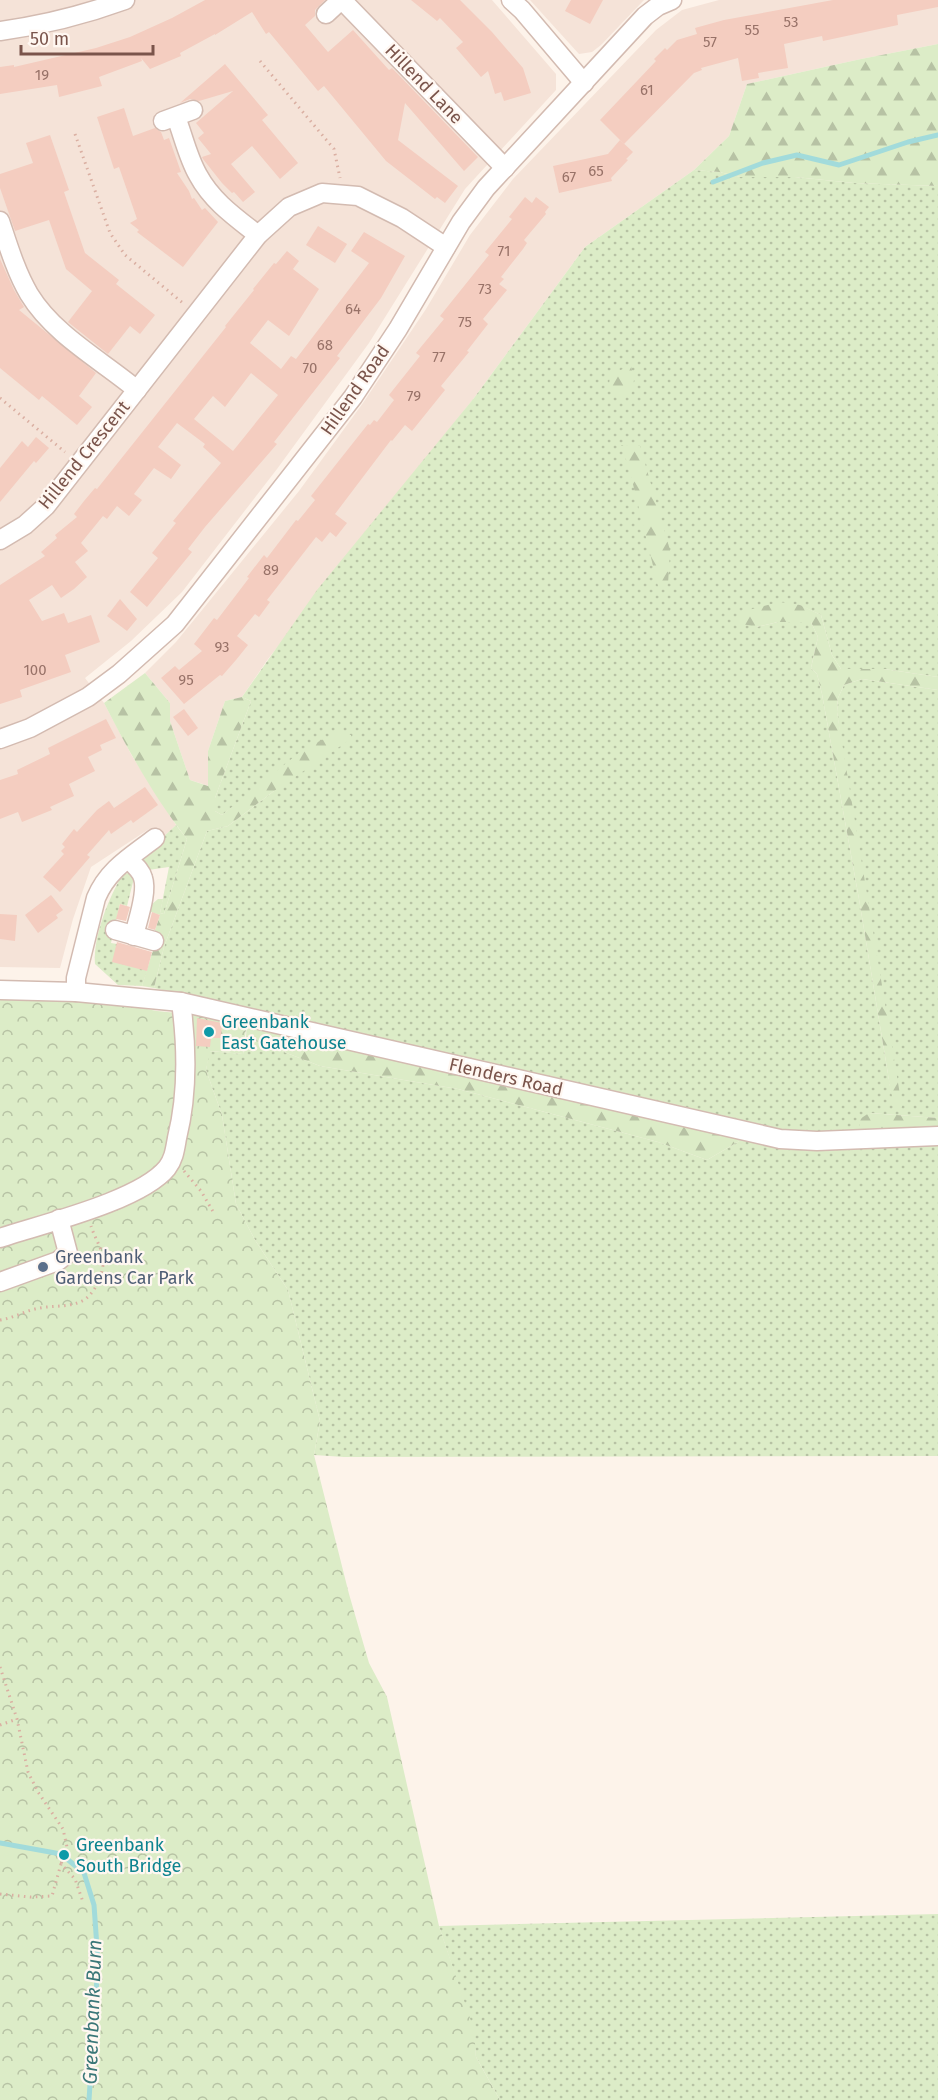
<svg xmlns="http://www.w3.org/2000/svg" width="938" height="2100" font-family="'Fira Sans',sans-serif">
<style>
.residential{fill:#f5e3d8}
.grass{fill:url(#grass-dots)}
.forest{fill:url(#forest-firs)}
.park{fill:url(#park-crowns)}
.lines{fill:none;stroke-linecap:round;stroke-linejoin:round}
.stream{stroke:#a2dbdb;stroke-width:5}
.building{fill:#f4cdc0;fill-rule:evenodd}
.minor-casing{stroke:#d3bbb1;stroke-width:21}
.path{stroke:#daafa2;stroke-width:3;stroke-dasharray:1.5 4.5;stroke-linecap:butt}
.minor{stroke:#fff;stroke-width:18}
.culture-dot{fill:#0f9aa8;stroke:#fff7f1;stroke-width:2}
.service-dot{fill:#5c6f8a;stroke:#fff7f1;stroke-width:2}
.labels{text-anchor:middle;stroke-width:4.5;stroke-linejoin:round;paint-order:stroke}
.number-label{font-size:15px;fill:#987268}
.street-label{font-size:18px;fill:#7a544b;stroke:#fff7f1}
.culture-label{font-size:18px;fill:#0d838f;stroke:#fff7f1;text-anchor:start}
.service-label{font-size:18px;fill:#4e5e75;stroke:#fff7f1;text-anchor:start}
.water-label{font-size:20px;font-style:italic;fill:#3a7778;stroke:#fff7f1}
</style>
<defs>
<pattern id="grass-dots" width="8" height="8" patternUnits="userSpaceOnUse" patternTransform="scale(1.5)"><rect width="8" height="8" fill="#dcecc7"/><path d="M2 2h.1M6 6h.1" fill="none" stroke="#b7c2a4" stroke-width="1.8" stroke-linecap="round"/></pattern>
<pattern id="forest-firs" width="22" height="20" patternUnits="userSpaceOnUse" patternTransform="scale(1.5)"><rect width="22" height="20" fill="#dcecc7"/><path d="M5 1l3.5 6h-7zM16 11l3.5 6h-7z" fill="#b7c2a4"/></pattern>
<pattern id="park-crowns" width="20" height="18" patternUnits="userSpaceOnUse" patternTransform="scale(1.5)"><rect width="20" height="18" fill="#dcecc7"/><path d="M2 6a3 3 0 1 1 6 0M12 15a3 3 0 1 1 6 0" fill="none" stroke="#b7c2a4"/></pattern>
</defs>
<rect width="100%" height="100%" fill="#fdf3ea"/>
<g class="residential">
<path d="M0,0h492l64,74v16l-91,99 -96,154 -92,126 -95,123 -51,49 -46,37 19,25 28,53 44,69 -16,15 -11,-11 -58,38 -18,52 -13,49 -60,-1z"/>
<path d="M530,0h114l-43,45 -9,7 -13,2z"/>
<path d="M719,0h219v44l-77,15 -114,25 -18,52 -35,34 -109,77 -111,151 -206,261 -26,38 -17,4 -17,50 1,35 -19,-6 -20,-59v-18l-25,-30 31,-31 123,-151 64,-88 63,-94 44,-74 43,-56 143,-149 26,-20z"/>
</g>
<g class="grass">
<path d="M694,170l25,2 22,5h54l59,6 84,3v491l-54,-8h-43l-9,-14 -11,-40 -22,-10 -43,22 22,-5h33l7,15 -7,31 6,6 5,20 37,205 32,193 -54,-380 1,-14 6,-13 18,-6 76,11v428l-69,-5 -9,19h-76l-630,-144 10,-41 43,-116 21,-5 46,-35 -24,3 -28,21 -7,-4v-13l36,-97 -9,-4 75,-107 157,-192 111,-151z"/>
<path d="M176,825l11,14 -23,75 -4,-1 9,-46 -21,3 -5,-10 16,-13 1,-7z"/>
<path d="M130,873l4,5 -7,28 -7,-2 -9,39 6,1 30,27 -5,15 -24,-1 -23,-21c-2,-28 14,-67 28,-90z"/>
<path d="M246,1037l74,29 138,23 200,53 49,18 34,-20 60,9 137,-7v314l-594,1 -30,-2 6,-34 -32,-131 -33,-50 -19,-36 -14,-89 -16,-45 3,-19 34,3z"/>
<path d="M938,1914v186h-438l-24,-43 -3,-27 -34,-104z"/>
</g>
<g class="forest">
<path d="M938,44v142l-84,-3 -59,-6h-54l-22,-5 -25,-2 35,-34 18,-52 114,-25z"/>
<path d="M631,366l3,14 -2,12 -11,6 -12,-11 1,-13z"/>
<path d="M621,445l19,1 30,104 -2,34 -10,2 -29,-118z"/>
<path d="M779,602l21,3 21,10 11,40 9,14h43l54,8v13l-76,-11 -18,6 -6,13 -1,14 65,395 -7,1 -4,-16 -32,-193 -37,-205 -5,-20 -6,-6 7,-31 -7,-15h-33l-22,5 -18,-4 3,-11z"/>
<path d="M145,673l25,30v18l20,59 18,6v-35l17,-50 17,-4 9,4 -36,97v13l7,4 83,-67 34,-16 12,3v4l-77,52 -46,35 -21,5 -43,116 -10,41 -12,-2 14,-46 -1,-10 5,-15 -15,-5 13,-11h5l-3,14 4,1 23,-75c-33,-42 -59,-89 -83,-136z"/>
<path d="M247,1020l479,115 15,5 -34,20 -49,-18 -200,-53 -138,-23 -74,-29z"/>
<path d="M869,1113l69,5v9l-78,5v-13z"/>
</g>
<path class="park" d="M0,997l104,4 53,10 90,9 -4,34 -33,-3 -4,19 16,45 14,89 19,36 33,50 32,131 -6,34 35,139 20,69 18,34 52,229 35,104 2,27 24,43h-500z"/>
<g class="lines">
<g class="stream">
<path d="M713,182l50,-19 34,-8 42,10 69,-23 30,-7"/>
<path d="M0,1843l61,11 23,19 10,32 4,57 -9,138"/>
</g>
</g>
<g class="building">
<path d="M205,0h120l-10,10v6l-10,9 23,27 25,-22 36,40 3,-2 86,89 -14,14 -59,-68 -7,37 60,46 -13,17 -8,-6 -2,2 -49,-38 -62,-75 -6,5 -49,-59 -3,2 -14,-22 -37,23v-1l-35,19 1,3 -31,13 -9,-11 1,3 -43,16 3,9 -43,11 -2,-12 -57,9v-27l14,-2v2l82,-19 34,-11 42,-19z"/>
<path d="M411,0h49l32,32 31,36 8,25 -27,8 -3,-9 -6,2 -7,-23 -7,6 -25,-29 7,-6 -23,-24 -3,3z"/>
<path d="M571,0h32l-13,24 -25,-13z"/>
<path d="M833,0h105v7l-41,8 1,10 -75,16 -1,-5 -38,8 4,24 -30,5 1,5 -17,3 -4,-23 -37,10 1,2 -8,3 -70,71 -24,-24 56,-59 -2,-2 11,-11 2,2 10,-10 20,-6 -2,-6 29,-8z"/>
<path d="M225,64l43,51 -6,5 36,43 -18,16 -28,-33 -21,18 24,28 -12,10 -9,-10 -2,1 -10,-10 -19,-24 -1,-2 9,-3 -13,-16 6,-5 -8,-10 37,-32 -34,10 -9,-2 -10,4z"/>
<path d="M124,108l9,28 22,-8 6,4 3,8 5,-2 12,34 -4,1 12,18 3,8 2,-1 8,12 3,-2 13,14 -35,45 -46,-35 2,-2 -9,-7 7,-4 -18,-52 -5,2 -17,-52z"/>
<path d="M50,135l19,55 -5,2 21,61 34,27 -3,4 39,31 -15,19 -10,-8 -22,28 -40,-32 24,-31 -26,-22 -17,-49 -34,11 -15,-43v-14l33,-11 -7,-20z"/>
<path d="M620,140l13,12 -7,7 2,1 -17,18 1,3 -53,12 -6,-27 55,-12z"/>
<path d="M525,197l7,6 4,-6 13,10 -4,5 1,2 -22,26 3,3 -4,6 -22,28 3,2 -5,5 8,6 -24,29 5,5 -21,27 2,1 -28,34 4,4 -33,41 -7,-6 -13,16 -1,-1 -56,74 12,9 -11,14 -6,-5 -8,10 -6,-5 -49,63 3,2 -11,15 -4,-3 -18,22 11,9 -12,15 -14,16 -2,-1 -36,29 -23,-26 14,-12 4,4 23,-19 -8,-7 20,-26 3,2 32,-42 -2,-1 17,-22 3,3 29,-38 2,1 17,-21 -4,-4 57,-72 2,1 4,-5 3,2 17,-22 -5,-5 31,-39 -4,-3 28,-34 -4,-3 49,-61 -4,-3 27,-33 -3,-2z"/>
<path d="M318,226l29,18 -12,19 -29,-18z"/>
<path d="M364,232l41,24 -24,42 -44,58 3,2 -66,84 3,2 -72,83 -17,22 4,3 -45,55 -17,-15 28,-34 -6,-5 24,-30 -3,-2 48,-58 -18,-16 2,-3 -28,-21 -19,24 23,18 -10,14 -17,-11 -20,26 8,6 -13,16 -12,-10 -10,13 -4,-3 -22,27 7,8 -13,11 12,15 -13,12 -13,9 -9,-13 -23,15 13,21 22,-8 4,10 23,-8 9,27 -35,13 6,17 -51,18 2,7 -22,7v-119l45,-29 -4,-4 16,-14 -2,-3 22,-18 -3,-3 10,-13 11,-13 2,1 129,-162 -1,-1 29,-36 -1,-1 21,-26 2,1 11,-13 12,10 -6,8 26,20 -30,47 -21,-16 -18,23 31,26 10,-13 5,3 73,-96 -18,-12zM251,373l27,22 -45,56 -39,-32 19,-23 12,11z"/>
<path d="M0,259l14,31 10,17 -5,3 77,63 -17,23 13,11 -15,18 -35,-29 -3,4 -39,-32z"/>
<path d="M36,437l13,11 -13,15 -2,-2 -34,41v-34l22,-27 6,6z"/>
<path d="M120,599l17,20 -10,12 -20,-15z"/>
<path d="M184,709l14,19 -10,8 -15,-19z"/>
<path d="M106,719l10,19 -16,7 2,5 -14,7 7,14 -26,13 5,12 -24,11 2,3 -30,12 -4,-10 -18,7v-39l18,-6 -1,-4 33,-16 -2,-6z"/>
<path d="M145,787l13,18 -25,18 -2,-3 -20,14 -2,-4 -22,25 3,2 -30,35 -17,-15 21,-23 -3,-3 4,-4 -3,-3 12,-15 3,3 20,-22 12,-9 5,7z"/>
<path d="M51,895l12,15 -7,5 2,3 -20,15 -13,-18z"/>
<path d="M120,904l10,3 -4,14 -10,-2z"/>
<path d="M152,912l8,3 -5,15 -7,-2z"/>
<path d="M0,914l17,1 -2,26 -15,-2z"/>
<path d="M117,942l35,10 -5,19 -35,-9z"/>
<path d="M197,1018l25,5 -1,15h-10l-1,9 -14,-1z"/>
</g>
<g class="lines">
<g class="minor-casing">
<g id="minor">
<path d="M342,0l163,168"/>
<path d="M511,0l11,10 62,73"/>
<path d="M326,14l15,-14"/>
<path d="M0,31c44,-6 84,-16 125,-31"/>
<path d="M176,117c7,18 12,41 22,58 14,26 37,42 60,60"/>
<path d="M163,121l30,-11"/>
<path d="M0,221c8,24 16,51 29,73 25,41 72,66 108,96"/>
<path d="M0,540l25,-15 21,-19 212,-271 31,-28 33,-14 36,3 44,22 44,29"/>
<path d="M0,739l30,-11 58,-31 31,-23 56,-50 178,-227 45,-68 63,-107 25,-34 159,-172 13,-10 14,-6"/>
<path d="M128,859c6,6 13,11 15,19 5,15 -6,43 -9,58"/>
<path d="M115,930l39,11"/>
<path d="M0,990l76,2 105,10 599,137 37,2 121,-5"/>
<path d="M76,992v-14l20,-80c12,-29 36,-42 59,-60"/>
<path d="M0,1238c42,-14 140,-37 167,-70 7,-9 8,-19 10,-30 11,-44 10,-91 4,-136"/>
<path d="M0,1282l58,-21 10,-8 -9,-34"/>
</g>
</g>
<g class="path">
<path d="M260,61l74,88 6,29"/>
<path d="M75,134l35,99 15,22 59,49"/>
<path d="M0,398l65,54"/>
<path d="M184,1171l17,20 14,24"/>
<path d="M0,1320c13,-2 23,-8 35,-11 15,-4 33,-1 47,-8 13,-6 23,-30 21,-44 -2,-10 -9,-21 -12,-31"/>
<path d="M0,1667l17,52 11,53 10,20 25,37 4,18 -6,17"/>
<path d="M0,1725l17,-6"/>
<path d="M0,1894l30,3 22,-1 9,-32 14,15 8,23"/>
</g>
<use href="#minor" class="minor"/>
</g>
<g class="culture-dot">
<circle cx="209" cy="1032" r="6"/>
<circle cx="64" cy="1855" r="6"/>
</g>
<circle class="service-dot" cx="43" cy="1267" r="6"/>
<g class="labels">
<g class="number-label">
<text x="791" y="27">53</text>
<text x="752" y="35">55</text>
<text x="710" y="47">57</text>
<text x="42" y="80">19</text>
<text x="647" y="95">61</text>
<text x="596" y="176">65</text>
<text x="569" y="182">67</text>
<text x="504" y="256">71</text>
<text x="485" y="294">73</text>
<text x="353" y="314">64</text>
<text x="465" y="327">75</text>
<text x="325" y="350">68</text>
<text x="439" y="362">77</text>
<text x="310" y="373">70</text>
<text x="414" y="401">79</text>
<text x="271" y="575">89</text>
<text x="222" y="652">93</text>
<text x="35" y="675">100</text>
<text x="186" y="685">95</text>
</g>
<g class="street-label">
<text transform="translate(424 84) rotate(46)" y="6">Hillend Lane</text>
<text transform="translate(355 390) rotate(-55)" y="6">Hillend Road</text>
<text transform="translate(84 455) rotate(-51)" y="6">Hillend Crescent</text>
<text transform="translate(506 1077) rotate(13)" y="6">Flenders Road</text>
</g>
<g class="culture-label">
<text x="221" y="1028">Greenbank<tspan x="221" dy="21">East Gatehouse</tspan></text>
<text x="76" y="1851">Greenbank<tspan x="76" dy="21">South Bridge</tspan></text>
</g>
<g class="service-label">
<text x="55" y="1263">Greenbank<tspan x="55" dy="21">Gardens Car Park</tspan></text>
</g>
<g class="water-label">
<text transform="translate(92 2012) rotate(-88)" y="7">Greenbank Burn</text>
</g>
</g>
<path d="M21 45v9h132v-9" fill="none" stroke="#7a544b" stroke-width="3"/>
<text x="30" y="45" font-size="18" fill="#7a544b" stroke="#fff7f1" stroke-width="4.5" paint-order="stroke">50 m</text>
</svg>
